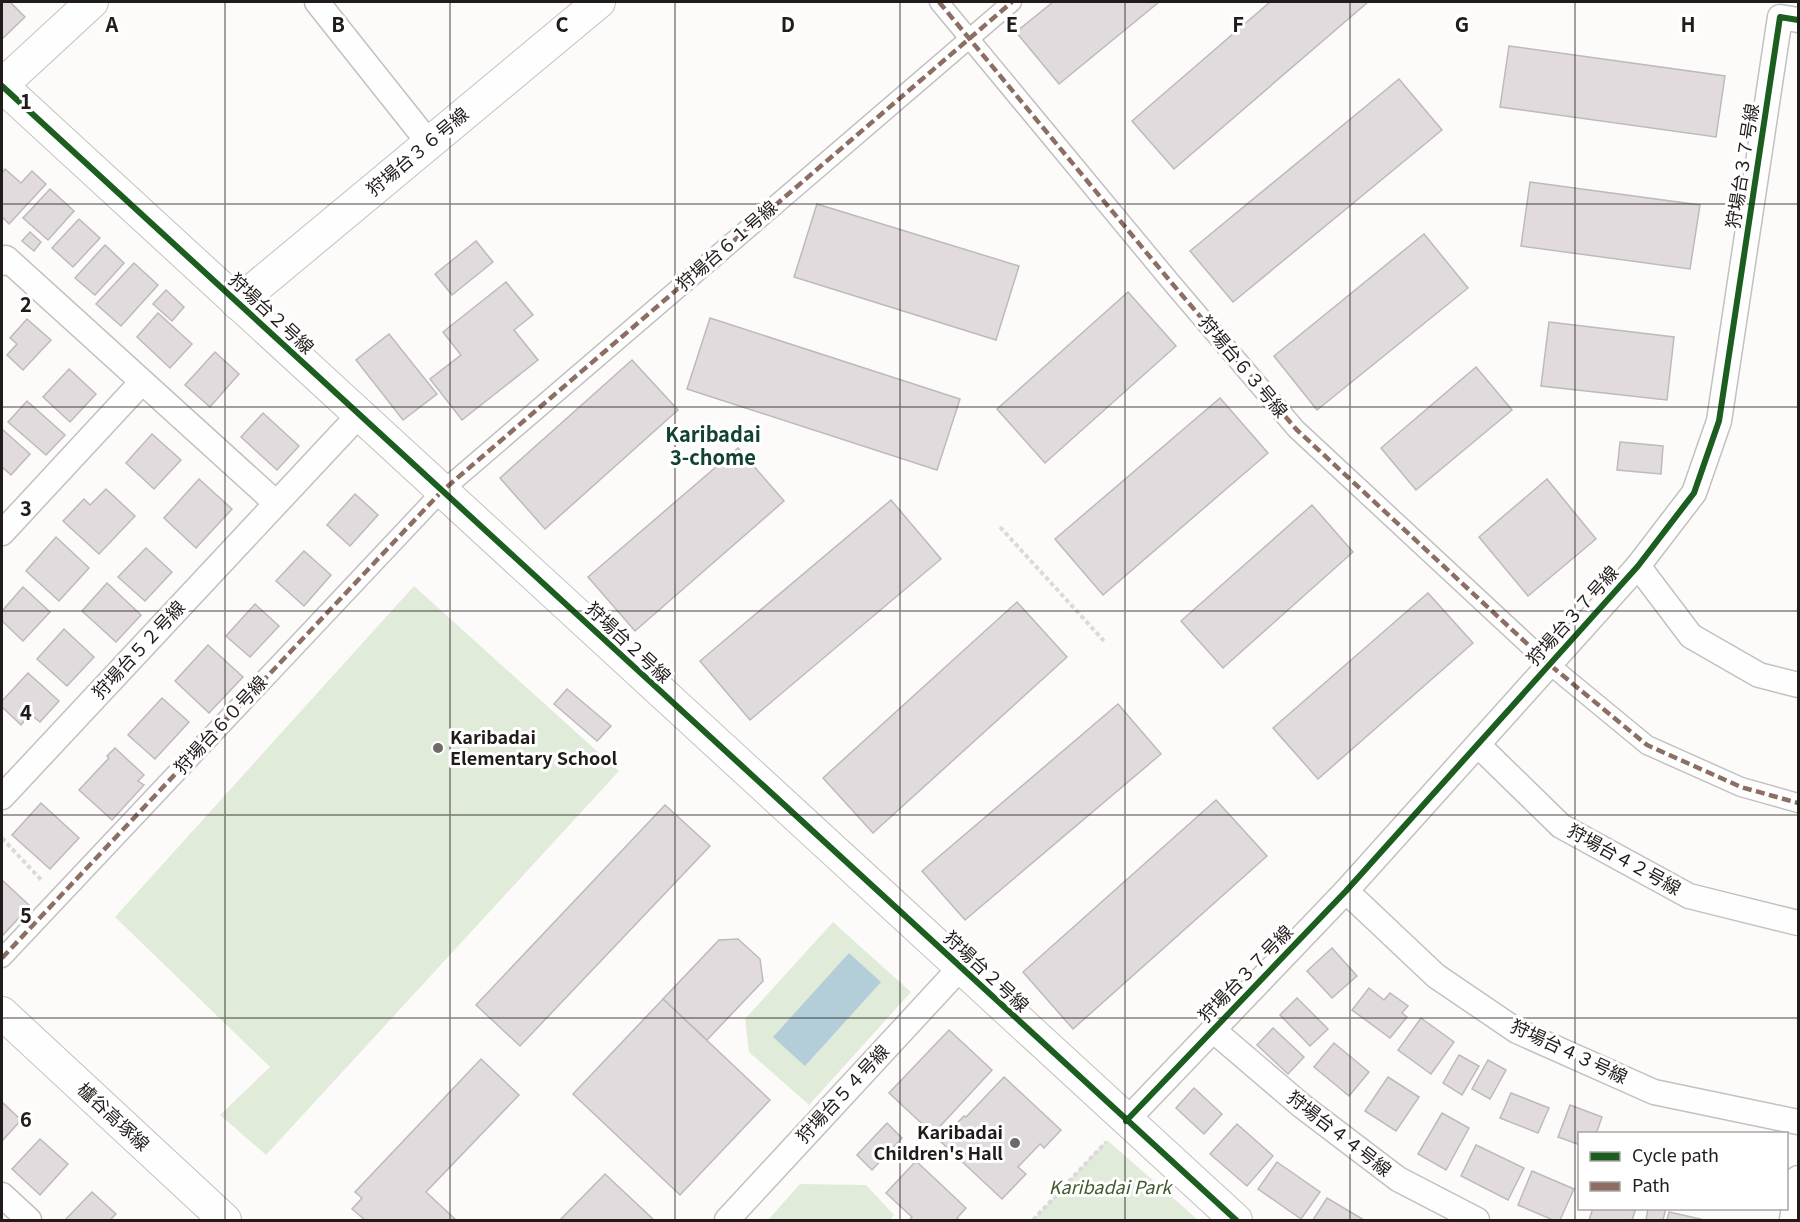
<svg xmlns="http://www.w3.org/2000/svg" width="1800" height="1222" font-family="Georgia,'Noto Sans JP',serif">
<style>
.green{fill:#e1ebd9}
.water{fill:#b4ced9}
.building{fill:#e2dbdd;stroke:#bdbaba;stroke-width:1.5}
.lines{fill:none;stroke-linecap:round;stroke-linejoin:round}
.pedestrian-casing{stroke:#c3c0be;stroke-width:21}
.minor-casing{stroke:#c3c0be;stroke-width:27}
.tertiary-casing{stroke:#c3c0be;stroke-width:34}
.path{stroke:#dbdada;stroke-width:4;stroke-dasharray:4.5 3;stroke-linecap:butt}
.pedestrian{stroke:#fffefe;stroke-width:18}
.minor{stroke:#fffefe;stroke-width:24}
.tertiary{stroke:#fffefe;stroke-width:32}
.quiet{stroke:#8d6e63;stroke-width:4.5;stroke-dasharray:9 4.5;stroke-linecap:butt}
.cycleway-casing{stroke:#fff;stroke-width:10}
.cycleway{stroke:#1b5e20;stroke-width:6}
.grid{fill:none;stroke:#211c1a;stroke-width:1.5;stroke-opacity:0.55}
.poi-dot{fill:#6e6a68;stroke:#fff;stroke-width:2}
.labels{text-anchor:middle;stroke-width:6;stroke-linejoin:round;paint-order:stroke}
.street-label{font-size:18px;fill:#211c1a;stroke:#fff}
.poi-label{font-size:18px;font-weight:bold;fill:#211c1a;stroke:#fff;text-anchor:start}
.park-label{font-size:18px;font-style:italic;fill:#3e5a2d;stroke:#fff}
.neighbourhood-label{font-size:20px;font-weight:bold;fill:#124231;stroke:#fff}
.grid-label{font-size:20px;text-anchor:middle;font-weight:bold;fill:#211c1a;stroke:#fff;stroke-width:6;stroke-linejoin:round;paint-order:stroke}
</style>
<rect width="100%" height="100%" fill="#fdfbf9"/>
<g class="green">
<path d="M414,586l205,185 -353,384 -46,-40 50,-48 -155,-150z"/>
<path d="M833,922l78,70 -102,113 -60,-53 -4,-33z"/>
<path d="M1107,1140l91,80h-165z"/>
<path d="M800,1184l66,1 28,30 -4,5h-122z"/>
</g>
<path class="water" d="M849,953l32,29 -76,84 -32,-29z"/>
<g class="building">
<path d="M2,2h8l15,15 -23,22z"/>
<path d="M1053,2h106l-100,82 -43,-52z"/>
<path d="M1270,2h98l-194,167 -42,-48z"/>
<path d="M1509,46l216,30 -9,61 -216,-30z"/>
<path d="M1399,79l43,51 -209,172 -43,-51z"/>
<path d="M5,169l16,14 11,-12 14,13 -37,40 -7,-7v-44z"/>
<path d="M1530,182l170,23 -10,64 -169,-23z"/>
<path d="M50,189l24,22 -26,29 -25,-22z"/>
<path d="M817,204l202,62 -23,74 -202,-63z"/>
<path d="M79,219l21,19 -27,29 -21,-19z"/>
<path d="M30,232l11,10 -7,9 -12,-10z"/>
<path d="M1424,234l44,54 -151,122 -43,-54z"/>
<path d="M476,241l17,21 -41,33 -17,-21z"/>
<path d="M105,245l19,18 -29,32 -20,-17z"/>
<path d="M134,263l24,22 -37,41 -25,-22z"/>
<path d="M506,282l27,33 -19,15 24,30 -76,60 -32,-41 31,-24 -18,-23z"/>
<path d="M166,290l18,17 -12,14 -19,-17z"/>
<path d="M1128,292l48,54 -131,117 -48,-54z"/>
<path d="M158,313l34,31 -22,24 -33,-31z"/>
<path d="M710,318l250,81 -23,71 -250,-81z"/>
<path d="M27,319l24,21 -28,30 -16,-15 10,-11 -7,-6z"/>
<path d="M1549,322l125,15 -7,63 -126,-14z"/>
<path d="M389,334l48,60 -34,26 -47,-60z"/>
<path d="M215,352l24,22 -29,33 -25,-22z"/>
<path d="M632,360l46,50 -133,119 -45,-51z"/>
<path d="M1476,367l36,43 -96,80 -35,-42z"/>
<path d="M69,369l27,25 -26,28 -27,-25z"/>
<path d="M1220,398l48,55 -165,142 -48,-56z"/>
<path d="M27,401l38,34 -19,20 -38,-33z"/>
<path d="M263,413l36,33 -22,24 -36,-33z"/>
<path d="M3,430l27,24 -19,21 -9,-8v-36z"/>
<path d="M152,434l29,26 -27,29 -28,-26z"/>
<path d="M1620,442l43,4 -2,28 -44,-4z"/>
<path d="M738,448l46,53 -149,130 -47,-54z"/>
<path d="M199,479l33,30 -36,39 -32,-30z"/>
<path d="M1547,479l49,60 -68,57 -49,-59z"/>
<path d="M106,489l29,27 -36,38 -36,-33 21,-22 6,6z"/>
<path d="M355,494l23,21 -28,31 -23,-21z"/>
<path d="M891,500l50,59 -191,161 -50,-59z"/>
<path d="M1312,505l41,47 -130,116 -42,-47z"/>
<path d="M56,537l33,31 -30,33 -33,-30z"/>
<path d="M146,548l26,24 -27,29 -27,-24z"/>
<path d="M304,551l27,24 -27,31 -28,-25z"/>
<path d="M107,583l34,32 -25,27 -34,-31z"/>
<path d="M23,587l27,25 -27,29 -21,-20v-10z"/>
<path d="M1428,593l45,50 -155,136 -45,-51z"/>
<path d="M1017,602l50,55 -194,176 -50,-55z"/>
<path d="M255,604l24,22 -29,31 -24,-21z"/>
<path d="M64,629l30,28 -27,29 -30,-27z"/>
<path d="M208,645l35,32 -34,36 -34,-32z"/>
<path d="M28,673l31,28 -19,21 -10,-8 -9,11 -19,-18v-6z"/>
<path d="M567,689l44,37 -14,15 -43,-37z"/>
<path d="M162,698l27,24 -34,37 -27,-24z"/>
<path d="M1118,704l43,50 -196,166 -43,-49z"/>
<path d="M115,748l29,27 -6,6 6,4 -32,35 -33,-30 30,-32 -2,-2z"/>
<path d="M1216,800l51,56 -194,173 -50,-57z"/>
<path d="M41,803l38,35 -29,31 -38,-34z"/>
<path d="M665,805l45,41 -190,200 -44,-41z"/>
<path d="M2,880l28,26 -28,30z"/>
<path d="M738,939l22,20 3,22 -56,59 -44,-41 56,-59z"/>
<path d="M1332,948l25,28 -25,22 -25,-27z"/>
<path d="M1369,988l15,12 6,-7 18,13 -6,7 5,4 -17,21 -38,-28z"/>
<path d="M1297,998l31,31 -18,17 -30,-31z"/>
<path d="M663,999l107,101 -90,95 -107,-101z"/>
<path d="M1421,1018l33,24 -23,32 -33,-24z"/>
<path d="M1273,1028l31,29 -16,17 -31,-29z"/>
<path d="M949,1030l43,40 -59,64 -44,-41z"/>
<path d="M1334,1043l35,29 -20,24 -35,-29z"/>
<path d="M1459,1055l20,11 -17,29 -19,-12z"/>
<path d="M481,1059l38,36 -93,97 30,28h-91l-13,-11 10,-11 -7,-6z"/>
<path d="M1488,1060l18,10 -16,29 -18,-10z"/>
<path d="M1004,1077l57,53 -17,18 -4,-4 -22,23 8,7 -24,25 -62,-58 24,-25 2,1z"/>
<path d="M1388,1077l31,20 -23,34 -31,-20z"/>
<path d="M1194,1088l28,26 -18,20 -28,-26z"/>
<path d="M1511,1093l38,15 -11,25 -38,-15z"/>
<path d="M2,1102l19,18 -19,21z"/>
<path d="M1570,1105l32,12 -6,17h-16v11l-22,-8z"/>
<path d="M1442,1113l27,15 -23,42 -28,-16z"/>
<path d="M887,1123l15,15 -30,32 -15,-15z"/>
<path d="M1237,1124l36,32 -26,30 -37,-32z"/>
<path d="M40,1139l28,25 -28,31 -28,-26z"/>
<path d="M1476,1145l48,23 -16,32 -47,-24z"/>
<path d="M916,1161l50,47 -9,10 3,2h-51l3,-3 -26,-24z"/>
<path d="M1277,1162l43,30 -19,27 -43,-30z"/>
<path d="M1532,1171l42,18 -14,31h-7l-35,-15z"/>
<path d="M605,1174l49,46h-94z"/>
<path d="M92,1192l24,22 -6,6h-45z"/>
<path d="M1327,1198l37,22h-51z"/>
<path d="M1593,1208h43l-4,12h-43z"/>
<path d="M1648,1208h18l-3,12h-17z"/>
<path d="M1669,1212l32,7v1h-34z"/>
</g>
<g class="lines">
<g class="pedestrian-casing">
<g id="pedestrian">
<path d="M939,2l231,279 126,148 254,236 97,80 94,42 57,16"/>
<path d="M2,958l439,-466 571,-490"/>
</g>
</g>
<g class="minor-casing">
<g id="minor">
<path d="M317,2l112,141"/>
<path d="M2,263l4,-5 270,245"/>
<path d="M2,533l140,-151"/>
<path d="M1638,566l53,70 68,39 39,10"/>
<path d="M1478,745l83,81 128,70 109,27"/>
<path d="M2,797l357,-382"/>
<path d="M1346,891l90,85 81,55 137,61 144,30"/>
<path d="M1213,1030l89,76 96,73 79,41"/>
<path d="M1126,1121l220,-230 292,-325 56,-73 25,-72 61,-404 18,3"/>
<path d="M2,1195l27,25"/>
<path d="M727,1220l233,-252"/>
<path d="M1792,1220l6,-42"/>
</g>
</g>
<g class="tertiary-casing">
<g id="tertiary">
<path d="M2,85l90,-83"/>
<path d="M2,86l1234,1134"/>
<path d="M237,303l362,-301"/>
<path d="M2,1013l223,207"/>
</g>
</g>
<g class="path">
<path d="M1000,527l104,114"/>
<path d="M2,838l41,44"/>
<path d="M1033,1220l73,-78"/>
</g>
<use href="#pedestrian" class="pedestrian"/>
<use href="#minor" class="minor"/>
<use href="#tertiary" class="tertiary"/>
<g class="quiet">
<path d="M939,2l231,279 126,148 254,236 97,80 94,42 57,16"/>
<path d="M2,958l439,-466 571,-490"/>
</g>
<g class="cycleway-casing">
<g id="cycleway">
<path d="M2,86l1234,1134"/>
<path d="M1126,1121l220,-230 292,-325 56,-73 25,-72 61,-404 18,3"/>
</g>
</g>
<use href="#cycleway" class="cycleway"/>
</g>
<path class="grid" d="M225,2v1218M450,2v1218M675,2v1218M900,2v1218M1125,2v1218M1350,2v1218M1575,2v1218M2,204h1796M2,407h1796M2,611h1796M2,815h1796M2,1018h1796"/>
<g class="poi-dot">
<circle cx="438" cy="748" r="6"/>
<circle cx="1015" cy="1143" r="6"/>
</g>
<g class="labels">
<g class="street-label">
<text transform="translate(418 152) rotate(-40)" y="6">狩場台３６号線</text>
<text transform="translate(1743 166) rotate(-81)" y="6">狩場台３７号線</text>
<text transform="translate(727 246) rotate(-41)" y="6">狩場台６１号線</text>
<text transform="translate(271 314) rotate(43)" y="6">狩場台２号線</text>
<text transform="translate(1243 367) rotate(50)" y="6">狩場台６３号線</text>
<text transform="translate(1573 616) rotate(-48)" y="6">狩場台３７号線</text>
<text transform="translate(628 643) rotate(43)" y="6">狩場台２号線</text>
<text transform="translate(139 650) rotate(-47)" y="6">狩場台５２号線</text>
<text transform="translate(221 725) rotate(-47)" y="6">狩場台６０号線</text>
<text transform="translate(1624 860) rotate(29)" y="6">狩場台４２号線</text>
<text transform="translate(986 972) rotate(43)" y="6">狩場台２号線</text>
<text transform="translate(1246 974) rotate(-46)" y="6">狩場台３７号線</text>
<text transform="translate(1569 1052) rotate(25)" y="6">狩場台４３号線</text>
<text transform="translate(843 1094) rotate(-47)" y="6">狩場台５４号線</text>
<text transform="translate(113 1117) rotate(43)" y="6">櫨谷高塚線</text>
<text transform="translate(1339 1134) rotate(38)" y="6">狩場台４４号線</text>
</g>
<g class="poi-label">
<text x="450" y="744">Karibadai<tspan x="450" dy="21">Elementary School</tspan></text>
<text x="1003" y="1139" text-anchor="end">Karibadai<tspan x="1003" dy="21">Children's Hall</tspan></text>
</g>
<g class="park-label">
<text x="1110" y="1194">Karibadai Park</text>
</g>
<g class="neighbourhood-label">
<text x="713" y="442">Karibadai<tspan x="713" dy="23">3-chome</tspan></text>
</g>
</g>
<g class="grid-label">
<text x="112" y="32">A</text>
<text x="338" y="32">B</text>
<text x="562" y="32">C</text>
<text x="788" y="32">D</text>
<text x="1012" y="32">E</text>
<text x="1238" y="32">F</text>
<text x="1462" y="32">G</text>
<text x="1688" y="32">H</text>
<text x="26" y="109">1</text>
<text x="26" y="312">2</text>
<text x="26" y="516">3</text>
<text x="26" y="720">4</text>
<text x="26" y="923">5</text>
<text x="26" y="1127">6</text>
</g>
<rect width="1800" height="1222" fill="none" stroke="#211c1a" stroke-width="6"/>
<rect x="1578" y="1132" width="210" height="78" fill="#ffffff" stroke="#a6a4a3" stroke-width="1.5"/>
<rect x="1590" y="1152" width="30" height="9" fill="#1b5e20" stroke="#a6a4a3" stroke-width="1.5"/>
<text x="1632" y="1162" font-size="18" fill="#211c1a">Cycle path</text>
<rect x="1590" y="1182" width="30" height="9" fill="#8d6e63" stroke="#a6a4a3" stroke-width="1.5"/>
<text x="1632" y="1192" font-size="18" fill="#211c1a">Path</text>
</svg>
